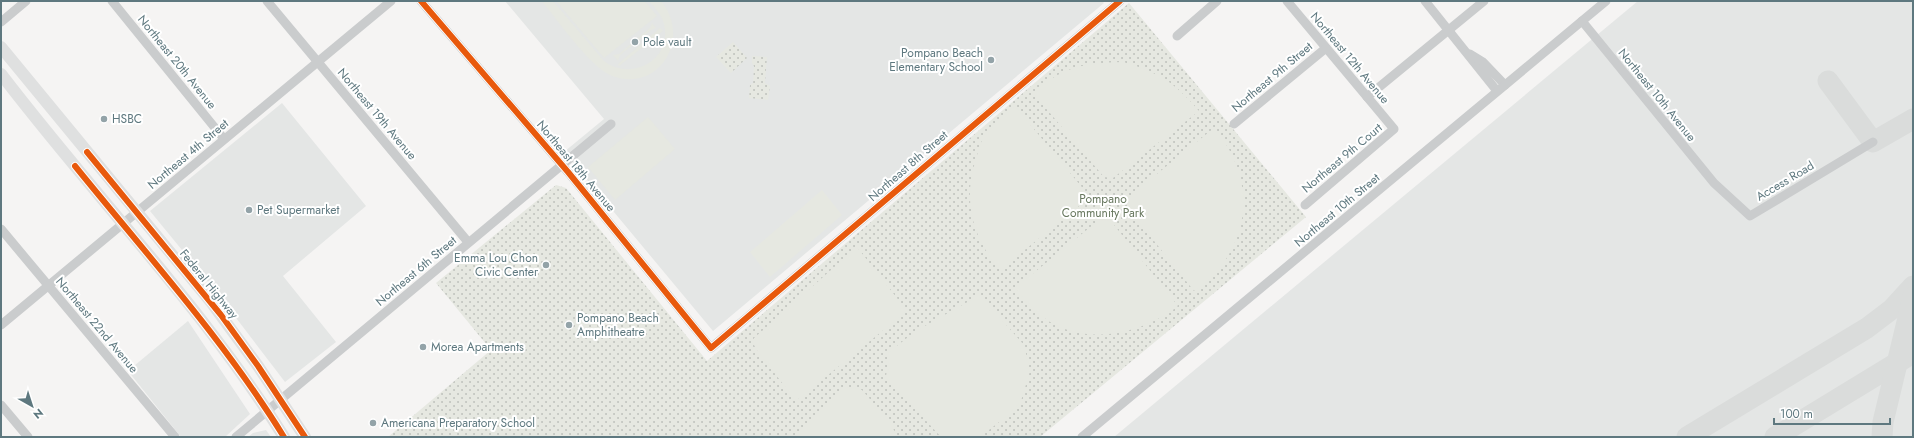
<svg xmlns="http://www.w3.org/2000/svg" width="1914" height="438" font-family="Jost,sans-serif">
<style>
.built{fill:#e4e6e5}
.grass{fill:url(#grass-dots)}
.pitch{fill:#e6e8e1}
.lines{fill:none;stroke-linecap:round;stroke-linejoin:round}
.taxiway{stroke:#dadcdb;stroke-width:21}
.minor{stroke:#cacccd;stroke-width:9}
.major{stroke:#dfe0e0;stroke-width:12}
.cycleway-casing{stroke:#fff;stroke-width:8}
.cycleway{stroke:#e8590c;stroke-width:6}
.poi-dot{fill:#93a3a8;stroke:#fff;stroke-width:1.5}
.labels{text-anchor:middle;stroke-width:4;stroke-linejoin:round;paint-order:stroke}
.poi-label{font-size:12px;fill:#5e787f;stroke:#fff;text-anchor:start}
.street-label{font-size:12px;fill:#5e787f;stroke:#fff}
.park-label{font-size:12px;fill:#67775e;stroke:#fff}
</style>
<defs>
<pattern id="grass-dots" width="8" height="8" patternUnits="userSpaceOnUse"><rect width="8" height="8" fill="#e6e8e1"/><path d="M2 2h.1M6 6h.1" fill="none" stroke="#bec1bc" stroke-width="1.8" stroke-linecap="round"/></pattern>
</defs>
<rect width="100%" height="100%" fill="#f5f4f3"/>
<g class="built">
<path d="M505,1h597l2,2 -391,328 -149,-179 40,-33z"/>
<path d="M1638,1h275v436h-799z"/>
<path d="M282,103l84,103 -83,70 53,66 -51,40 -71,-93 -64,-78z"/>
<path d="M188,321l62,93 -25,23h-44l-53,-66z"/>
<path d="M266,430l5,7h-23l5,-4z"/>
</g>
<g class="grass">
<path d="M1129,3l177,214 -266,220h-652l103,-87 -55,-67 120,-98 10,3 141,173z"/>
<path d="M733,42l14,16 -16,15 -15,-16z"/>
<path d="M752,56l15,1 -2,26 5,3 -2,14 -19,-2 1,-13 3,-2 1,-17 -2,-3z"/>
</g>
<g class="pitch">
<path d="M542,1h11l51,60c27,21 69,-1 60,-37 -2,-9 -9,-16 -15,-23h12c32,39 -4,94 -51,74 -19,-8 -54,-56 -68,-74z"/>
<path d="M556,1h89l12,15 -53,42z"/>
<path d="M652,23l4,5 -5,2 -31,25 -2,6 -5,-6 6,-1 31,-26z"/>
<path d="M660,28l3,3 -44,35 -1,-2z"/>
<path d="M1123,62c37,11 51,20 76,49l-86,67 -9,-1 -71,-84c30,-27 52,-30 90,-31z"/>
<path d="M1015,106l70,85 -1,11 -84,68c-27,-32 -38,-69 -24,-111 2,-6 3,-14 7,-20 9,-13 20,-22 32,-33z"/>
<path d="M648,117l27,32 -60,51 -27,-33z"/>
<path d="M1214,128c46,53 37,124 -20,163l-67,-84v-9z"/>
<path d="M822,190l20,25 -72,62 -20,-25z"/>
<path d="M1099,220l12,1 67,85c-35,27 -88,40 -128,16 -14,-9 -25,-21 -35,-34z"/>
<path d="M857,247l50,64 -111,90 -40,-52 -3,-6 1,-5z"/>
<path d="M980,295l44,50 6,26 -9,30 -13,14 -28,22h-39l-55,-60 3,-25 27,-21z"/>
<path d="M843,387l19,3 26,30 10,17h-104z"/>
</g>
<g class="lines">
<g class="taxiway">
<path d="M1828,81l45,61 40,-23"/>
<path d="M1687,437l180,-109 25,-19 21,-23"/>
<path d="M1775,437l138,-84"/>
<path d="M1882,437l1,-15 30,-125"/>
</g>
<g class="minor">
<path d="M112,1l112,138"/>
<path d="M267,1l201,241"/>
<path d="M421,1l147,171 143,176 409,-347"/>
<path d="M1287,1l107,128 -89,76"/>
<path d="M1425,1l72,90"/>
<path d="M1582,21l132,162 36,33 123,-74"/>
<path d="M1,22l25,-21"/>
<path d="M1177,36l40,-35"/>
<path d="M1470,54l13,8 22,23"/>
<path d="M1367,97l117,-96"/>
<path d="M1234,124l92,-76"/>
<path d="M1,229l174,208"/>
<path d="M1,325l390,-324"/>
<path d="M1,405l27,32"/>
<path d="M236,437l375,-313"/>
<path d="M1082,437l524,-436"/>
</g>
<g class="major">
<path d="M1,47l210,255 47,64 47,71"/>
<path d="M1,74c93,122 202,233 283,363"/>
</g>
<g class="cycleway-casing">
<g id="cycleway">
<path d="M421,1l147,171 143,176 409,-347"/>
<path d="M87,152l134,163 37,51 47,71"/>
<path d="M75,166c72,89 149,174 209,271"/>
</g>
</g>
<use href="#cycleway" class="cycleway"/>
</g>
<g class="poi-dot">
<circle cx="635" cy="42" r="4"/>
<circle cx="991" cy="60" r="4"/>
<circle cx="104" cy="119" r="4"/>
<circle cx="249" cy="210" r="4"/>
<circle cx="546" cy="265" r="4"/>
<circle cx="569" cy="325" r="4"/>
<circle cx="423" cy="347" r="4"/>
<circle cx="373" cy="423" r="4"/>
</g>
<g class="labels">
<g class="poi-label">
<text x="643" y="46">Pole vault</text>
<text x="983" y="57" text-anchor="end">Pompano Beach<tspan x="983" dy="14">Elementary School</tspan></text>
<text x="112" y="123">HSBC</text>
<text x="257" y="214">Pet Supermarket</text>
<text x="538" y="262" text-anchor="end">Emma Lou Chon<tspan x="538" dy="14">Civic Center</tspan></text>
<text x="577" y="322">Pompano Beach<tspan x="577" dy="14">Amphitheatre</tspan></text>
<text x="431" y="351">Morea Apartments</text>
<text x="381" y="427">Americana Preparatory School</text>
</g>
<g class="street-label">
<text transform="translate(1350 58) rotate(50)" y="4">Northeast 12th Avenue</text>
<text transform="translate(177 62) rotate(51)" y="4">Northeast 20th Avenue</text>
<text transform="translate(1272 77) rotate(-40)" y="4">Northeast 9th Street</text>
<text transform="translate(1657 95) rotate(51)" y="4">Northeast 10th Avenue</text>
<text transform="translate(377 114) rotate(50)" y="4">Northeast 19th Avenue</text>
<text transform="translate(188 154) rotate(-40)" y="4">Northeast 4th Street</text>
<text transform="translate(1342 158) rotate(-40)" y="4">Northeast 9th Court</text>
<text transform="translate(576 166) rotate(50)" y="4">Northeast 18th Avenue</text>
<text transform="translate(908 166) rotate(-41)" y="4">Northeast 8th Street</text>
<text transform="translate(1785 181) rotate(-31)" y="4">Access Road</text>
<text transform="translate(1337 210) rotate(-40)" y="4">Northeast 10th Street</text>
<text transform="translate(416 271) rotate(-40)" y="4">Northeast 6th Street</text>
<text transform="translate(209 284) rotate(51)" y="4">Federal Highway</text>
<text transform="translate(97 325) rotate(50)" y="4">Northeast 22nd Avenue</text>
</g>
<g class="park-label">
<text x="1103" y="203">Pompano<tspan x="1103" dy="14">Community Park</tspan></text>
</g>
</g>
<rect width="1914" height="438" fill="none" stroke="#5e787f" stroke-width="4"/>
<g transform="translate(32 406) rotate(141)" stroke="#ffffff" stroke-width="3" paint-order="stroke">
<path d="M0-3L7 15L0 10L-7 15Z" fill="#5e787f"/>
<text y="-6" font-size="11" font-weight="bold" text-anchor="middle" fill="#5e787f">N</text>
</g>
<path d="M1774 418v6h116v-6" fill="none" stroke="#5e787f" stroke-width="2"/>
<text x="1780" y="418" font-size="12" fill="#5e787f" stroke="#ffffff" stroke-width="3" paint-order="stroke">100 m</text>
</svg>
